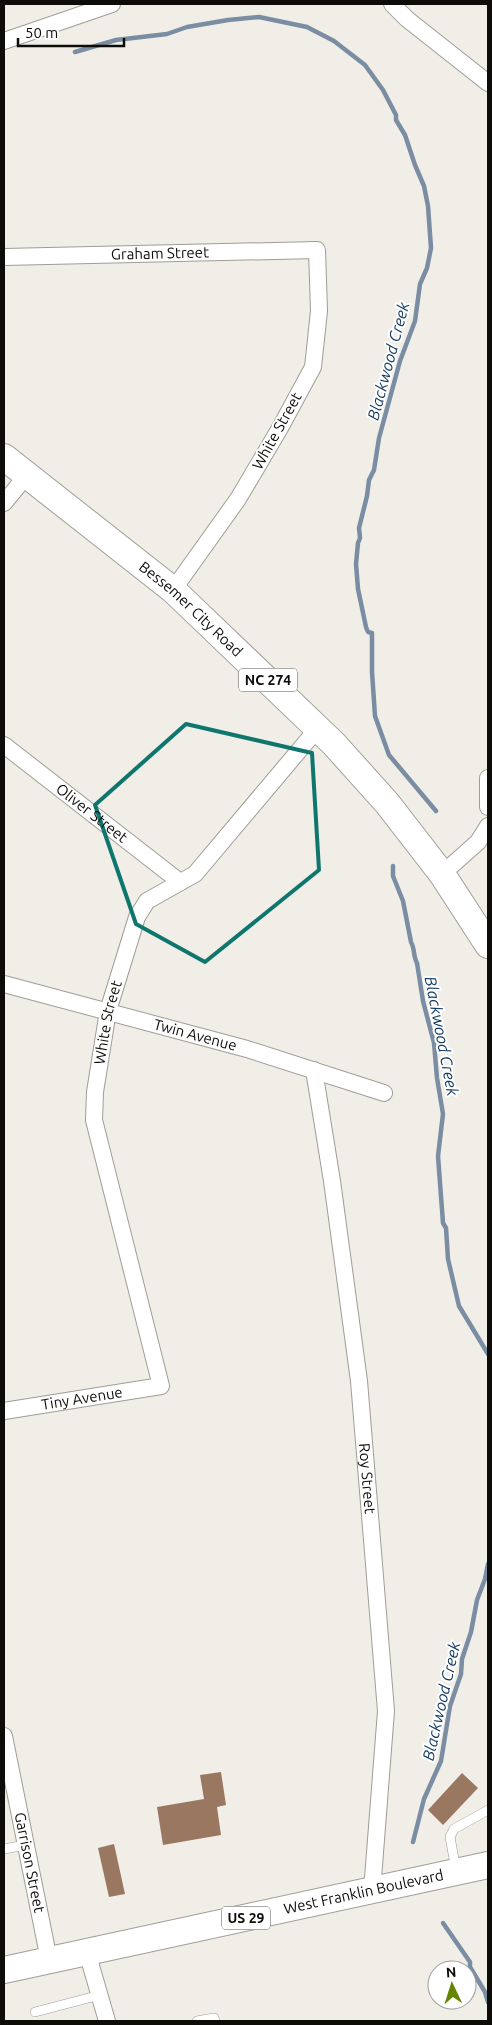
<svg xmlns="http://www.w3.org/2000/svg" width="492" height="2025" font-family="Ubuntu,sans-serif">
<style>
.lines{fill:none;stroke-linecap:round;stroke-linejoin:round}
.stream{stroke:#7a8da3;stroke-width:4.5}
.building{fill:#9a7761}
.service-casing{stroke:#a09d96;stroke-width:10}
.minor-casing{stroke:#a09d96;stroke-width:18}
.primary-casing{stroke:#a09d96;stroke-width:28}
.service{stroke:#fff;stroke-width:9}
.minor{stroke:#fff;stroke-width:16}
.primary{stroke:#fff;stroke-width:26}
.marked{fill:none;stroke:#0f766e;stroke-width:4;stroke-linejoin:round}
.labels{text-anchor:middle;stroke-width:4;stroke-linejoin:round;paint-order:stroke}
.shield{fill:#fff;stroke:#565553;stroke-width:1}
.shield-label{font-size:14px;font-weight:bold;fill:#0d0c09}
.street-label{font-size:15px;fill:#0d0c09;stroke:#fff}
.water-label{font-size:16px;font-style:italic;fill:#153b65;stroke:#fff}
</style>
<rect width="100%" height="100%" fill="#f1eee7"/>
<g class="lines">
<g class="stream">
<path d="M75,52l41,-12 51,-6 20,-7 41,-7 31,-3 48,10 27,14 31,24 18,25 13,25v5l9,15 10,30 9,21 4,20 3,42 -4,20 -7,16 -5,37 -15,40 -21,77 -5,32 -5,10 -2,16 -8,32 1,10 -2,5 -2,21 2,25 8,38 2,5 4,1v39l3,44 14,39 47,56"/>
<path d="M393,866v10l10,25 8,41c4,7 2,14 6,21l6,38 11,42 3,35 6,36 -5,42 5,67 3,5 2,31 11,47 29,48"/>
<path d="M413,1842l11,-43 17,-38 9,-55 11,-32 1,-15 9,-27 6,-32 8,-21 3,-15"/>
<path d="M443,1923l27,39v5l15,25 3,10"/>
</g>
</g>
<g class="building">
<path d="M221,1772l5,33 -9,2 4,28 -58,10 -6,-38 47,-8 -4,-24z"/>
<path d="M462,1773l16,15 -35,37 -15,-15z"/>
<path d="M114,1844l11,50 -16,3 -11,-49z"/>
</g>
<g class="lines">
<g class="service-casing">
<g id="service">
<path d="M4,1849l21,-4"/>
<path d="M456,1870l-6,-33 4,-8 34,-19"/>
<path d="M35,2012l65,-17"/>
<path d="M197,2021l17,-3 1,3"/>
</g>
</g>
<g class="minor-casing">
<g id="minor">
<path d="M392,4l15,15 81,64"/>
<path d="M4,41l108,-37"/>
<path id="s1" d="M4,257l313,-7 2,61 -6,56 -33,61 -42,71 -65,91"/>
<path d="M4,503l23,-28"/>
<path id="s2" d="M4,745l176,137"/>
<path d="M488,778v29"/>
<path d="M442,874l36,-32 10,-16"/>
<path id="s3" d="M4,984l243,65 137,44"/>
<path id="s4" d="M314,1070l18,111 27,200 27,330 -14,180"/>
<path id="s5" d="M4,1411l157,-25 -67,-266 1,-28 13,-81 29,-94 10,-16 48,-27 123,-146"/>
<path id="s6" d="M4,1736l45,224"/>
<path d="M87,1952l20,69"/>
</g>
</g>
<g class="primary-casing">
<g id="primary">
<path id="s7" d="M4,457l169,133 161,154 53,59 55,71 46,71"/>
<path id="s8" d="M4,1970l484,-105"/>
</g>
</g>
<use href="#service" class="service"/>
<use href="#minor" class="minor"/>
<use href="#primary" class="primary"/>
</g>
<path class="marked" d="M186,724l126,29 7,117 -114,92 -69,-38 -41,-119z"/>
<g class="labels">
<g class="shield">
<rect x="239" y="668.5" width="58" height="23" rx="4"/>
<rect x="222" y="1906.5" width="48" height="23" rx="4"/>
</g>
<g class="shield-label">
<text x="268" y="685">NC 274</text>
<text x="246" y="1923">US 29</text>
</g>
<g class="street-label">
<text dy="5" stroke="none"><textPath href="#s1" startOffset="156">Graham Street</textPath></text>
<text transform="translate(277 431) rotate(-61)" y="5">White Street</text>
<text dy="5" stroke="none"><textPath href="#s7" startOffset="241">Bessemer City Road</textPath></text>
<text dy="5" stroke="none"><textPath href="#s2" startOffset="111">Oliver Street</textPath></text>
<text dy="5" stroke="none"><textPath href="#s5" startOffset="532">White Street</textPath></text>
<text dy="5" stroke="none"><textPath href="#s3" startOffset="198">Twin Avenue</textPath></text>
<text dy="5" stroke="none"><textPath href="#s5" startOffset="79">Tiny Avenue</textPath></text>
<text dy="5" stroke="none"><textPath href="#s4" startOffset="412">Roy Street</textPath></text>
<text dy="5" stroke="none"><textPath href="#s6" startOffset="129">Garrison Street</textPath></text>
<text dy="5" stroke="none"><textPath href="#s8" startOffset="368">West Franklin Boulevard</textPath></text>
</g>
<g class="water-label">
<text transform="translate(388 361) rotate(-75)" y="6">Blackwood Creek</text>
<text transform="translate(442 1036) rotate(79)" y="6">Blackwood Creek</text>
<text transform="translate(441 1701) rotate(-77)" y="6">Blackwood Creek</text>
</g>
</g>
<rect width="492" height="2025" fill="none" stroke="#0d0c09" stroke-width="10"/>
<g transform="translate(452 1985) rotate(356)"><circle r="24" fill="#ffffff" stroke="#9e9e9d"/>
<path d="M0-4L9 19L0 12L-9 19Z" fill="#658500"/>
<text y="-8" font-size="14" font-weight="bold" text-anchor="middle" fill="#0d0c09">N</text>
</g>
<path d="M18 38v8h106v-8" fill="none" stroke="#0d0c09" stroke-width="2.5"/>
<text x="25" y="38" font-size="15" fill="#0d0c09" stroke="#ffffff" stroke-width="4" paint-order="stroke">50 m</text>
</svg>
